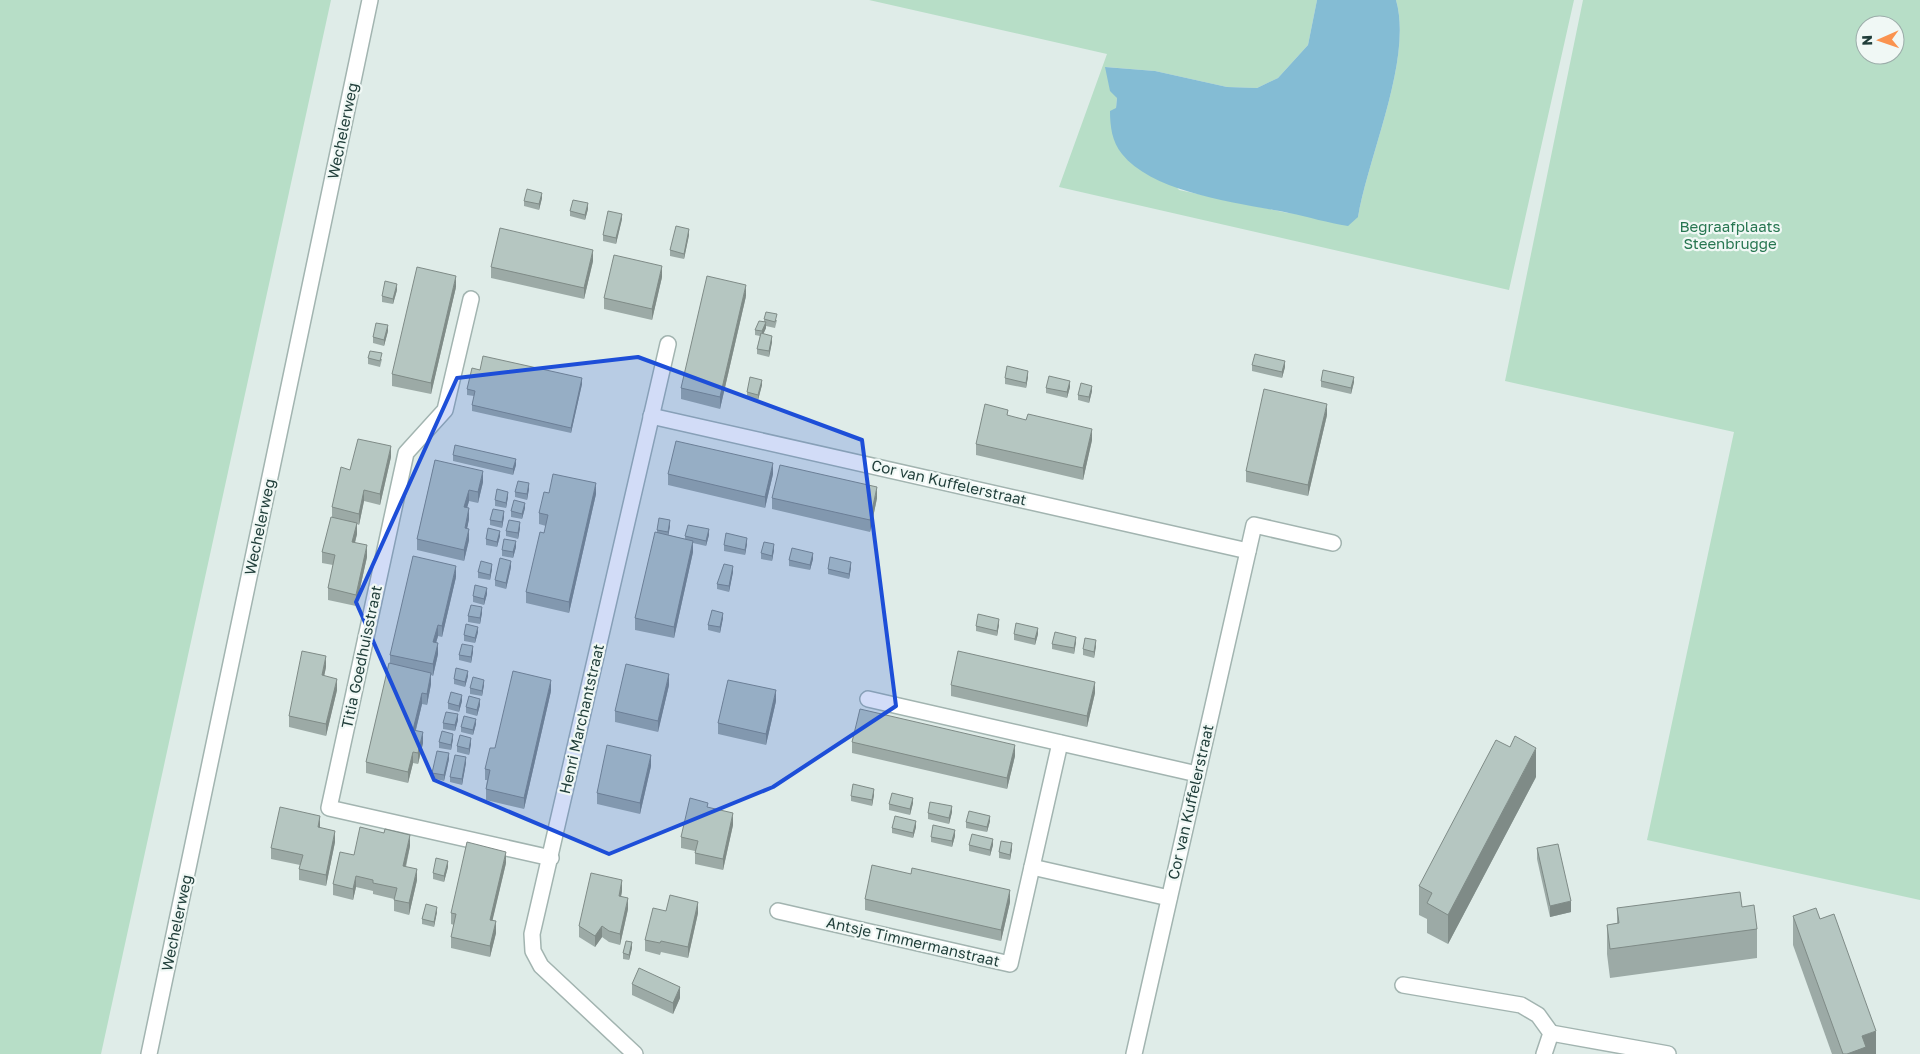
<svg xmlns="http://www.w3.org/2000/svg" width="1920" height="1054" font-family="'Golos Text',sans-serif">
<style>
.green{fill:#b7dec7;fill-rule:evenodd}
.water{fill:#84bcd4}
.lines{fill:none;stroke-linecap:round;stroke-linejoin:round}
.minor-casing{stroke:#a2b4b0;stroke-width:18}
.minor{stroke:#fff;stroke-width:15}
.wall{fill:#9caaa6}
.shaded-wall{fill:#7f8b87}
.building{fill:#b5c6c1;stroke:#7f8b87}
.marked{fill:#1d4ed8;fill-opacity:0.2;stroke:#1d4ed8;stroke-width:4;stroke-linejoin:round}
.labels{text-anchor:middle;stroke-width:4.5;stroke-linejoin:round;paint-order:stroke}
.street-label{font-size:15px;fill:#1f3d39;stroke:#f0f8f5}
.park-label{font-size:15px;fill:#277651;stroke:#f0f8f5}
</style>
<rect width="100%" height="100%" fill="#dfece8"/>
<g class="green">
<path d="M0,0h331l-230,1054h-101z"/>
<path d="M869,0h448l-9,45 -30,33 -21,10 -30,-1 -72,-16 -49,-4 11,31 -1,10 63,82 109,23 70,4c10,-61 55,-158 38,-217h178l-65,290 -450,-103 48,-133z"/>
<path d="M1583,0h337v900l-273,-60 87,-408 -229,-51zM1865,25h30v30h-30z"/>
</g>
<path class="water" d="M1317,0h79c17,59 -28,156 -38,217l-10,9c-20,-3 -39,-9 -59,-13 -48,-10 -135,-19 -167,-59 -10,-12 -12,-28 -12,-43l6,-3 1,-10 -7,-7 -5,-24 50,4 72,16 30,1 21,-10 30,-33z"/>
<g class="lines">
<g class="minor-casing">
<g id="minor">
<path d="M471,299l-26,111 -39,43 -77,355 222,50"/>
<path d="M651,416l597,135"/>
<path d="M868,699l329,75"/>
<path d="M1032,867l137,31"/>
<path d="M778,911l232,53 50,-221"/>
<path d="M1403,985l118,20 17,10 13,18 -7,21"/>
<path d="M1551,1033l117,21"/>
<path d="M149,1054l221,-1054"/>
<path d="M635,1054l-94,-88 -8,-15 -1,-17 136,-590"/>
<path d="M1134,1054l120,-529 79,18"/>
</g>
</g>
<use href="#minor" class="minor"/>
</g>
<g class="wall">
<path d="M542,198l-3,12 -15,-4v-5z"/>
<path d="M588,209l-3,11 -15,-4v-5z"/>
<path d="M622,219l-6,25 -13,-3v-6z"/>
<path d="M689,235l-5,24 -14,-3v-6z"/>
<path d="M593,261l-9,38 -93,-21v-11z"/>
<path d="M662,277l-10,43 -48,-11v-11z"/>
<path d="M456,287l-25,107 -39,-8v-12z"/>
<path d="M397,290l-4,14 -11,-2v-6z"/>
<path d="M746,296l-26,113 -39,-10v-11z"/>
<path d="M764,319l13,1 -2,8 -9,-2v2l-3,6 9,8 -3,15 -12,-3v-5l3,-13 -5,-1v-5l9,-8z"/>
<path d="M388,331l-4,15 -11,-3v-6z"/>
<path d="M368,358l14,1 -2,8 -12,-3z"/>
<path d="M1252,365l33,2 -3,11 -30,-7z"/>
<path d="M480,370l102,14 -11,49 -99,-22v-6l2,-9 -7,-1v-6z"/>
<path d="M1028,377l-2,11 -21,-4v-6z"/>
<path d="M1321,381l33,1 -3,12 -30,-7z"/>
<path d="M762,385l-4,15 -11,-3v-5z"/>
<path d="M1070,387l-3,11 -21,-5v-5z"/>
<path d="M1092,391l-3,12 -11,-3v-5z"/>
<path d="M1327,415l-19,81 -62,-14v-11z"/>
<path d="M1008,416l84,24 -9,40 -107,-25v-11z"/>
<path d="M453,455l63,10 -3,10 -60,-14z"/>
<path d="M391,457l-11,48 -16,-4 -5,24 -2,-1v10l-2,9 12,14 -11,49 -28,-6v-12l5,-23 -11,-2v-11l10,-35v-10l18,-37z"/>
<path d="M435,460l48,22 -5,21 -9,-2 -2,7 2,11 -2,9 2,12 -5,21 -47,-11v-11z"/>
<path d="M668,474h105l-8,34 -97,-23z"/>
<path d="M529,489l-2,11 -12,-3v-5z"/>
<path d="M549,493l47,1 -27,119 -43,-10v-11l20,-66 -7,-2v-11z"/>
<path d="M508,497l-2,11 -11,-2v-6z"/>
<path d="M772,498h105l-7,34 -98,-23z"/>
<path d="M525,508l-3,11 -11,-2v-6z"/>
<path d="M504,517l-2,11 -12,-3v-5z"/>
<path d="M670,526l-2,9 17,4v-3l24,-1 -3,11 -13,-3v9l-19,86 -39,-8v-12l22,-86v-2z"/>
<path d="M520,528l-2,11 -12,-3v-5z"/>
<path d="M500,536l-3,11 -11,-2v-6z"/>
<path d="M747,544l-2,11 -21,-4v-6z"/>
<path d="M516,547l-3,11 -11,-2v-6z"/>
<path d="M774,550l-2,11 -11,-2v-6z"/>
<path d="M813,559l-3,11 -21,-4v-6z"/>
<path d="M511,567l-5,22 -11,-3v-6z"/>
<path d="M851,568l-2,11 -21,-5v-5z"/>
<path d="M492,569l-2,11 -12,-2v-6z"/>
<path d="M733,572l-4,20 -12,-3v-5z"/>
<path d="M456,577l-14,60 -4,-1 -2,7 2,11 -5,22 -2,-1v9l-4,21 -5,-1 -6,26 7,13 -5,21 -5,-1 -5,20 -42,-10v-11l24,-99v-8z"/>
<path d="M487,594l-3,11 -11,-3v-6z"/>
<path d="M482,613l-2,11 -12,-2v-6z"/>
<path d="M723,618l-3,15 -12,-3v-5z"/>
<path d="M999,625l-2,11 -21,-5v-5z"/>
<path d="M478,632l-3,11 -11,-2v-6z"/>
<path d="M1014,634h24l-3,11 -21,-5z"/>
<path d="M1076,642l-2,12 -22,-5v-5z"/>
<path d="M1096,646l-2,12 -11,-3v-6z"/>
<path d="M473,652l-2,11 -12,-3v-5z"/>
<path d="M326,667l-2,9 13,14 -11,46 -37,-9v-11z"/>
<path d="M468,676l-3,11 -11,-3v-5z"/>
<path d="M484,685l-2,11 -12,-2v-6z"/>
<path d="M669,685l-11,47 -43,-10v-11z"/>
<path d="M951,685l144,8 -8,34 -136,-31z"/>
<path d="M551,691l-27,118 -38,-9v-11l1,-9h-2v-11l10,-21z"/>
<path d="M462,701l-3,11 -11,-3v-6z"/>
<path d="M776,701l-10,44 -48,-11v-11z"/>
<path d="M480,705l-3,11 -11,-3v-6z"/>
<path d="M458,720l-3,11 -12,-2v-6z"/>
<path d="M476,724l-3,11 -12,-3v-5z"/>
<path d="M453,739l-2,11 -12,-2v-6z"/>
<path d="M852,742l163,14 -8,33 -155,-36z"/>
<path d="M471,744l-2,11 -12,-3v-6z"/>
<path d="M449,759l-5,22 -12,-3v-5z"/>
<path d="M466,763l-4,22 -12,-3v-5z"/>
<path d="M651,766l-11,48 -43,-10v-11z"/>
<path d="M1536,777l-88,167 -21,-11v-14l-8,-4v-29z"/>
<path d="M874,795l-2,11 -21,-5v-5z"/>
<path d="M913,803l-3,12 -21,-5v-6z"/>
<path d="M708,808l25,17 -10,45 -28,-6v-13l-14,-3v-11z"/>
<path d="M952,812l-3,12 -21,-5v-6z"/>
<path d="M990,821l-3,11 -21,-4v-6z"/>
<path d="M916,827l-3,11 -21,-5v-5z"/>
<path d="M320,828l15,14 -9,44 -27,-6v-11l1,-4 -29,-6v-11z"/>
<path d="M955,836l-3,11 -21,-5v-5z"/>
<path d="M969,845h24l-3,11 -21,-5z"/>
<path d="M410,846l-4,21 11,13 -8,35 -15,-4v-12l-21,-5v-3l-17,-4 -3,13 -20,-5v-11z"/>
<path d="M1537,848l34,64 -21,5 -13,-58z"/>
<path d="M1012,849l-2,11 -11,-2v-6z"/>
<path d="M506,863l-14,58 4,12 -6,24 -39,-9v-11l3,-12 -3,-1v-11z"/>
<path d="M448,867l-4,15 -11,-3v-6z"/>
<path d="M911,874l99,28 -9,39 -136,-31v-11z"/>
<path d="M622,891l-1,5 7,13 -8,36 -11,-3 -7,-5 -7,10 -16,-10v-11z"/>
<path d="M1742,907l15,22v29l-147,20 -3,-24v-29l10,-2v-15z"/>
<path d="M666,911l32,2 -10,45 -27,-6 -1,3 -15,-4v-11z"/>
<path d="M437,912l-3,15 -12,-3v-5z"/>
<path d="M1793,916l27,3 56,135h-44l-39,-109z"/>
<path d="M632,948l-3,12 -6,-1v-6z"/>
<path d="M632,984l48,14 -7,16 -41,-19z"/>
</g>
<g class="shaded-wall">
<path d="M542,193v5l-3,12v-6z"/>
<path d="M588,203v6l-3,11v-5z"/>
<path d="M622,214v5l-6,25v-6z"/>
<path d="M689,229v6l-5,24v-5z"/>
<path d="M593,250v11l-9,38v-11z"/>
<path d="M662,266v11l-10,43v-11z"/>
<path d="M456,276v11l-25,107v-11z"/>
<path d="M397,284v6l-4,14v-5z"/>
<path d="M746,285v11l-26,113v-12z"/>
<path d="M766,322v6l-4,9v-6z"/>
<path d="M388,325v6l-4,15v-6z"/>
<path d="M772,336v6l-3,15v-6z"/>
<path d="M1285,361v6l-3,11v-6z"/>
<path d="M1028,371v6l-2,11v-5z"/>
<path d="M1354,377v5l-3,12v-6z"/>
<path d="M582,378v6l-11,49v-5z"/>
<path d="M762,380v5l-4,15v-5z"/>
<path d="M1070,381v6l-3,11v-6z"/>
<path d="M1092,386v5l-3,12v-6z"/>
<path d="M1327,404v11l-19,81v-11z"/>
<path d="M1092,429v11l-9,40v-12z"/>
<path d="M391,446v11l-11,48v-11z"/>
<path d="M516,459v6l-3,10v-6z"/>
<path d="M773,463v11l-8,34v-11z"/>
<path d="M483,471v11l-5,21v-11z"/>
<path d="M529,483v6l-2,11v-6z"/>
<path d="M596,483v11l-27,119v-11z"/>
<path d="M877,487v11l-7,34v-12z"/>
<path d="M364,490v11l-5,24v-11z"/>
<path d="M469,490v11l-5,17v-11z"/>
<path d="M508,492v5l-2,11v-5z"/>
<path d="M525,503v5l-3,11v-5z"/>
<path d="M469,508v11l-4,20v-11z"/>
<path d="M504,511v6l-2,11v-6z"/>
<path d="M670,520v6l-2,12v-6z"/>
<path d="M520,522v6l-2,11v-6z"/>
<path d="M357,523v11l-5,19v-11z"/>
<path d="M469,529v11l-5,21v-11z"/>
<path d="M709,529v6l-3,11v-5z"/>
<path d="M500,531v5l-3,11v-5z"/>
<path d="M747,538v6l-2,11v-5z"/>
<path d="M516,541v6l-3,11v-6z"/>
<path d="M693,541v11l-19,86v-11z"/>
<path d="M774,544v6l-2,11v-5z"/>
<path d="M367,545v12l-11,49v-11z"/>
<path d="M813,553v6l-3,11v-5z"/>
<path d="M511,561v6l-5,22v-6z"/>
<path d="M851,562v6l-2,11v-5z"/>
<path d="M492,564v5l-2,11v-5z"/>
<path d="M456,566v11l-14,60v-11z"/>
<path d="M733,566v6l-4,20v-6z"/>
<path d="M487,588v6l-3,11v-6z"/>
<path d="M482,607v6l-2,11v-6z"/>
<path d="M723,613v5l-3,15v-6z"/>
<path d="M999,619v6l-2,11v-5z"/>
<path d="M438,625v11l-5,17v-11z"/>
<path d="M478,627v5l-3,11v-5z"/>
<path d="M1038,628v6l-3,11v-6z"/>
<path d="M1076,637v5l-2,12v-6z"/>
<path d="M1096,640v6l-2,12v-6z"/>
<path d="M438,643v11l-5,22v-12z"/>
<path d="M473,646v6l-2,11v-6z"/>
<path d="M326,656v11l-4,19v-11z"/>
<path d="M468,671v5l-3,11v-5z"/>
<path d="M431,673v11l-4,21v-11z"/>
<path d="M669,674v11l-11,47v-11z"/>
<path d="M337,679v11l-11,46v-12z"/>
<path d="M484,680v5l-2,11v-5z"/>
<path d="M551,680v11l-27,118v-11z"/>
<path d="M1095,682v11l-8,34v-11z"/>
<path d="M776,690v11l-10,44v-11z"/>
<path d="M422,693v11l-9,37v-11z"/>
<path d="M462,695v6l-3,11v-6z"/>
<path d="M480,699v6l-3,11v-6z"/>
<path d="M458,714v6l-3,11v-6z"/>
<path d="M476,719v5l-3,11v-5z"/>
<path d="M423,732v11l-5,21v-11z"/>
<path d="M453,734v5l-2,11v-5z"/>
<path d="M471,738v6l-2,11v-6z"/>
<path d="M1015,745v11l-8,33v-11z"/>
<path d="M1536,748v29l-88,167v-29z"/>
<path d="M413,752v11l-5,20v-11z"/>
<path d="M449,753v6l-5,22v-6z"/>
<path d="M651,755v11l-11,48v-11z"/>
<path d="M466,757v6l-4,22v-6z"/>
<path d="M874,789v6l-2,11v-6z"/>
<path d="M913,798v5l-3,12v-6z"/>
<path d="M952,806v6l-3,12v-6z"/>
<path d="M733,813v12l-10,45v-11z"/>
<path d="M320,816v11l-2,11v-11z"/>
<path d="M990,816v5l-3,11v-5z"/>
<path d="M916,821v6l-3,11v-5z"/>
<path d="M955,830v6l-3,11v-6z"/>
<path d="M335,831v11l-9,44v-11z"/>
<path d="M410,835v11l-7,31v-11z"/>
<path d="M993,839v6l-3,11v-6z"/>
<path d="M1012,843v6l-2,11v-5z"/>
<path d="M506,852v11l-16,68v-11z"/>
<path d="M448,861v6l-4,15v-6z"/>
<path d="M417,869v11l-8,35v-12z"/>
<path d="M356,876v11l-3,13v-11z"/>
<path d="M622,880v11l-3,16v-11z"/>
<path d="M1010,890v12l-9,39v-11z"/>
<path d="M628,898v11l-8,36v-11z"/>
<path d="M1571,901v11l-21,5v-11z"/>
<path d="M698,902v11l-10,45v-11z"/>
<path d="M437,907v5l-3,15v-5z"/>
<path d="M496,921v12l-6,24v-11z"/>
<path d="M602,926v11l-7,10v-11z"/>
<path d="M632,942v6l-3,12v-5z"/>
<path d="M680,987v11l-7,16v-11z"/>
<path d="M1876,1031v23h-29l15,-18z"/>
</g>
<g class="building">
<path d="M527,189l15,4 -3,11 -15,-3z"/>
<path d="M573,200l15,3 -3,12 -15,-4z"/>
<path d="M608,211l14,3 -6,24 -13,-3z"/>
<path d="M676,226l13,3 -5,25 -14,-4z"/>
<path d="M500,228l93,22 -9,38 -93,-21z"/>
<path d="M614,255l48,11 -10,43 -48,-11z"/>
<path d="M417,267l39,9 -25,107 -39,-9z"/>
<path d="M707,276l39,9 -26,112 -39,-9z"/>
<path d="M385,281l12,3 -4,15 -11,-3z"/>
<path d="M766,312l11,2 -2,8 -11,-3z"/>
<path d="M759,321l7,1 -4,9 -7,-1z"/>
<path d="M376,323l12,2 -4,15 -11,-3z"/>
<path d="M761,333l11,3 -3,15 -12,-2z"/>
<path d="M370,351l12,2 -2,8 -12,-3z"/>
<path d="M1255,354l30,7 -3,11 -30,-7z"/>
<path d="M483,356l99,22 -11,50 -99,-23 3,-14 -8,-2 5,-21 8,2z"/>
<path d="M1007,366l21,5 -2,12 -21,-5z"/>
<path d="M1323,370l31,7 -3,11 -30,-7z"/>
<path d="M1049,376l21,5 -3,11 -21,-4z"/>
<path d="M750,377l12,3 -4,15 -11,-3z"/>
<path d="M1081,383l11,3 -3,11 -11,-2z"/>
<path d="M1264,389l63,15 -19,81 -62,-14z"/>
<path d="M985,404l23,6 -1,5 19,5 2,-6 64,15 -9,39 -107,-24z"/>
<path d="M358,439l33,7 -11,48 -16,-4 -5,24 -27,-7 9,-40 9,3z"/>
<path d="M676,441l97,22 -8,34 -97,-23z"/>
<path d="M455,445l61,14 -3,10 -60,-14z"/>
<path d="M435,460l48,11 -5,21 -9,-2 -5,17 5,1 -4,20 4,1 -5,21 -47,-11z"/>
<path d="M780,465l97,22 -7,33 -98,-22z"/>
<path d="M553,474l43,9 -27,119 -43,-10 14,-60 4,1 4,-18 -9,-2 5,-21 5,1z"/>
<path d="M518,481l11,2 -2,11 -12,-2z"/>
<path d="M497,489l11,3 -2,11 -11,-3z"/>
<path d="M514,500l11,3 -3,11 -11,-3z"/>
<path d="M493,509l11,2 -2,11 -12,-2z"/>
<path d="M331,517l26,6 -5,19 15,3 -11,50 -28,-7 7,-33 -13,-3z"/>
<path d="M659,518l11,2 -2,12 -11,-2z"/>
<path d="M509,520l11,2 -2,11 -12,-2z"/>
<path d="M688,525l21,4 -3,12 -21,-5z"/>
<path d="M488,528l12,3 -3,11 -11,-3z"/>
<path d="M655,532l38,9 -19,86 -39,-9z"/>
<path d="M726,533l21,5 -2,12 -21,-5z"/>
<path d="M504,539l12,2 -3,11 -11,-2z"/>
<path d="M764,542l10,2 -2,12 -11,-3z"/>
<path d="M792,548l21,5 -3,12 -21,-5z"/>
<path d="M413,556l43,10 -14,60 -4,-1 -5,17 5,1 -5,21 -43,-9z"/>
<path d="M830,557l21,5 -2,12 -21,-5z"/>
<path d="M500,558l11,3 -5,22 -11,-3z"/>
<path d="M481,561l11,3 -2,11 -12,-3z"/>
<path d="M724,564l9,2 -4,20 -12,-2z"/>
<path d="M475,585l12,3 -3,11 -11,-3z"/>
<path d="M471,605l11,2 -2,11 -12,-2z"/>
<path d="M712,610l11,3 -3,14 -12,-2z"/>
<path d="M978,614l21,5 -2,12 -21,-5z"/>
<path d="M1016,623l22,5 -3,11 -21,-5z"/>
<path d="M466,624l12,3 -3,11 -11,-3z"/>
<path d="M1055,632l21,5 -2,11 -22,-4z"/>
<path d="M1085,638l11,2 -2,12 -11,-3z"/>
<path d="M462,644l11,2 -2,11 -12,-2z"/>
<path d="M302,651l24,5 -4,19 15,4 -11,45 -37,-8z"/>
<path d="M958,651l137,31 -8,34 -136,-31z"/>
<path d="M389,663l42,10 -4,21 -5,-1 -9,37 10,2 -5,21 -5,-1 -5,20 -42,-10z"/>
<path d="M626,664l43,10 -11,47 -43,-10z"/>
<path d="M456,668l12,3 -3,11 -11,-3z"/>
<path d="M513,671l38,9 -27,118 -38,-9 4,-19 -5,-1 5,-21h5z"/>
<path d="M473,677l11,3 -2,11 -12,-3z"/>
<path d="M728,680l48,10 -10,44 -48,-11z"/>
<path d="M451,692l11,3 -3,11 -11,-3z"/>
<path d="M469,696l11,3 -3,11 -11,-3z"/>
<path d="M860,709l155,36 -8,33 -155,-36z"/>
<path d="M446,712l12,2 -3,11 -12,-2z"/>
<path d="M464,716l12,3 -3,11 -12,-3z"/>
<path d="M442,731l11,3 -2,11 -12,-3z"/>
<path d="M460,735l11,3 -2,11 -12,-3z"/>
<path d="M1515,736l21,12 -88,167 -21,-12 5,-10 -13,-7 77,-146 14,7z"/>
<path d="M607,745l44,10 -11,48 -43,-10z"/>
<path d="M437,751l12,2 -5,22 -12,-2z"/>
<path d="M455,755l11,2 -4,22 -12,-2z"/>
<path d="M853,784l21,5 -2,11 -21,-4z"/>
<path d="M892,793l21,5 -3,11 -21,-5z"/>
<path d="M690,798l18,5 -1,4 26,6 -10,46 -28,-6 3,-12 -17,-4z"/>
<path d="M930,802l22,4 -3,12 -21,-5z"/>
<path d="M280,807l40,9 -2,11 17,4 -9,44 -27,-6 4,-14 -32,-7z"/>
<path d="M969,811l21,5 -3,11 -21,-5z"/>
<path d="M895,816l21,5 -3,12 -21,-5z"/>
<path d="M933,825l22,5 -3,11 -21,-4z"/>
<path d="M360,827l24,6 1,-4 25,6 -7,31 14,3 -8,34 -15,-3 3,-12 -24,-5v-3l-17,-4 -3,13 -20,-5 7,-32 14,3z"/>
<path d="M972,834l21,5 -3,11 -21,-5z"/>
<path d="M1001,841l11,2 -2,12 -11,-3z"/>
<path d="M467,842l39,10 -16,68 6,1 -6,25 -39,-9 5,-23 -5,-1z"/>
<path d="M1558,844l13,57 -21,5 -13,-58z"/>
<path d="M436,858l12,3 -4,15 -11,-3z"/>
<path d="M872,865l39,9 1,-6 98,22 -9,40 -136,-31z"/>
<path d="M591,873l31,7 -3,16 9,2 -8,36 -11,-3 -7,-5 -7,10 -16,-10z"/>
<path d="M1740,892l2,15 12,-2 3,24 -147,20 -3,-24 12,-2 -2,-15z"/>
<path d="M670,895l28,7 -10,45 -27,-6 -1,2 -15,-3 8,-32 13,3z"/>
<path d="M426,904l11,3 -3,15 -12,-3z"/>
<path d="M1816,908l4,11 14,-5 42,117 -14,5 4,11 -19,7h-4l-50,-138z"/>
<path d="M626,941l6,1 -3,13 -6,-2z"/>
<path d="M639,968l41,19 -7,16 -41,-19z"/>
</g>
<path class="marked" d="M638,357l224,83 34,266 -123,81 -164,67 -175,-74 -78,-178 101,-224z"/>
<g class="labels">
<g class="street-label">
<text transform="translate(343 131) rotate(-78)" y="5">Wechelerweg</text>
<text transform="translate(949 483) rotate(13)" y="5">Cor van Kuffelerstraat</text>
<text transform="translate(260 527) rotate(-78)" y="5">Wechelerweg</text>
<text transform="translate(362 657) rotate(-78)" y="5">Titia Goedhuisstraat</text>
<text transform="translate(582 719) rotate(-77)" y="5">Henri Marchantstraat</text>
<text transform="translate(1191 802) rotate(-77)" y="5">Cor van Kuffelerstraat</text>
<text transform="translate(177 923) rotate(-78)" y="5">Wechelerweg</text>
<text transform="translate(913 942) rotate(13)" y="5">Antsje Timmermanstraat</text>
</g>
<g class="park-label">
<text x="1730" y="232">Begraafplaats<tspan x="1730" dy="17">Steenbrugge</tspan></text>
</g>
</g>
<g transform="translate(1880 40) rotate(268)"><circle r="24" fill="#f0f8f5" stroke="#9cadaa"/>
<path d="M0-4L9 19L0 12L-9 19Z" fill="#fa934f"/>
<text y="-8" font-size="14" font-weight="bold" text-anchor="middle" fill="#1f3d39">N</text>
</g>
</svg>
